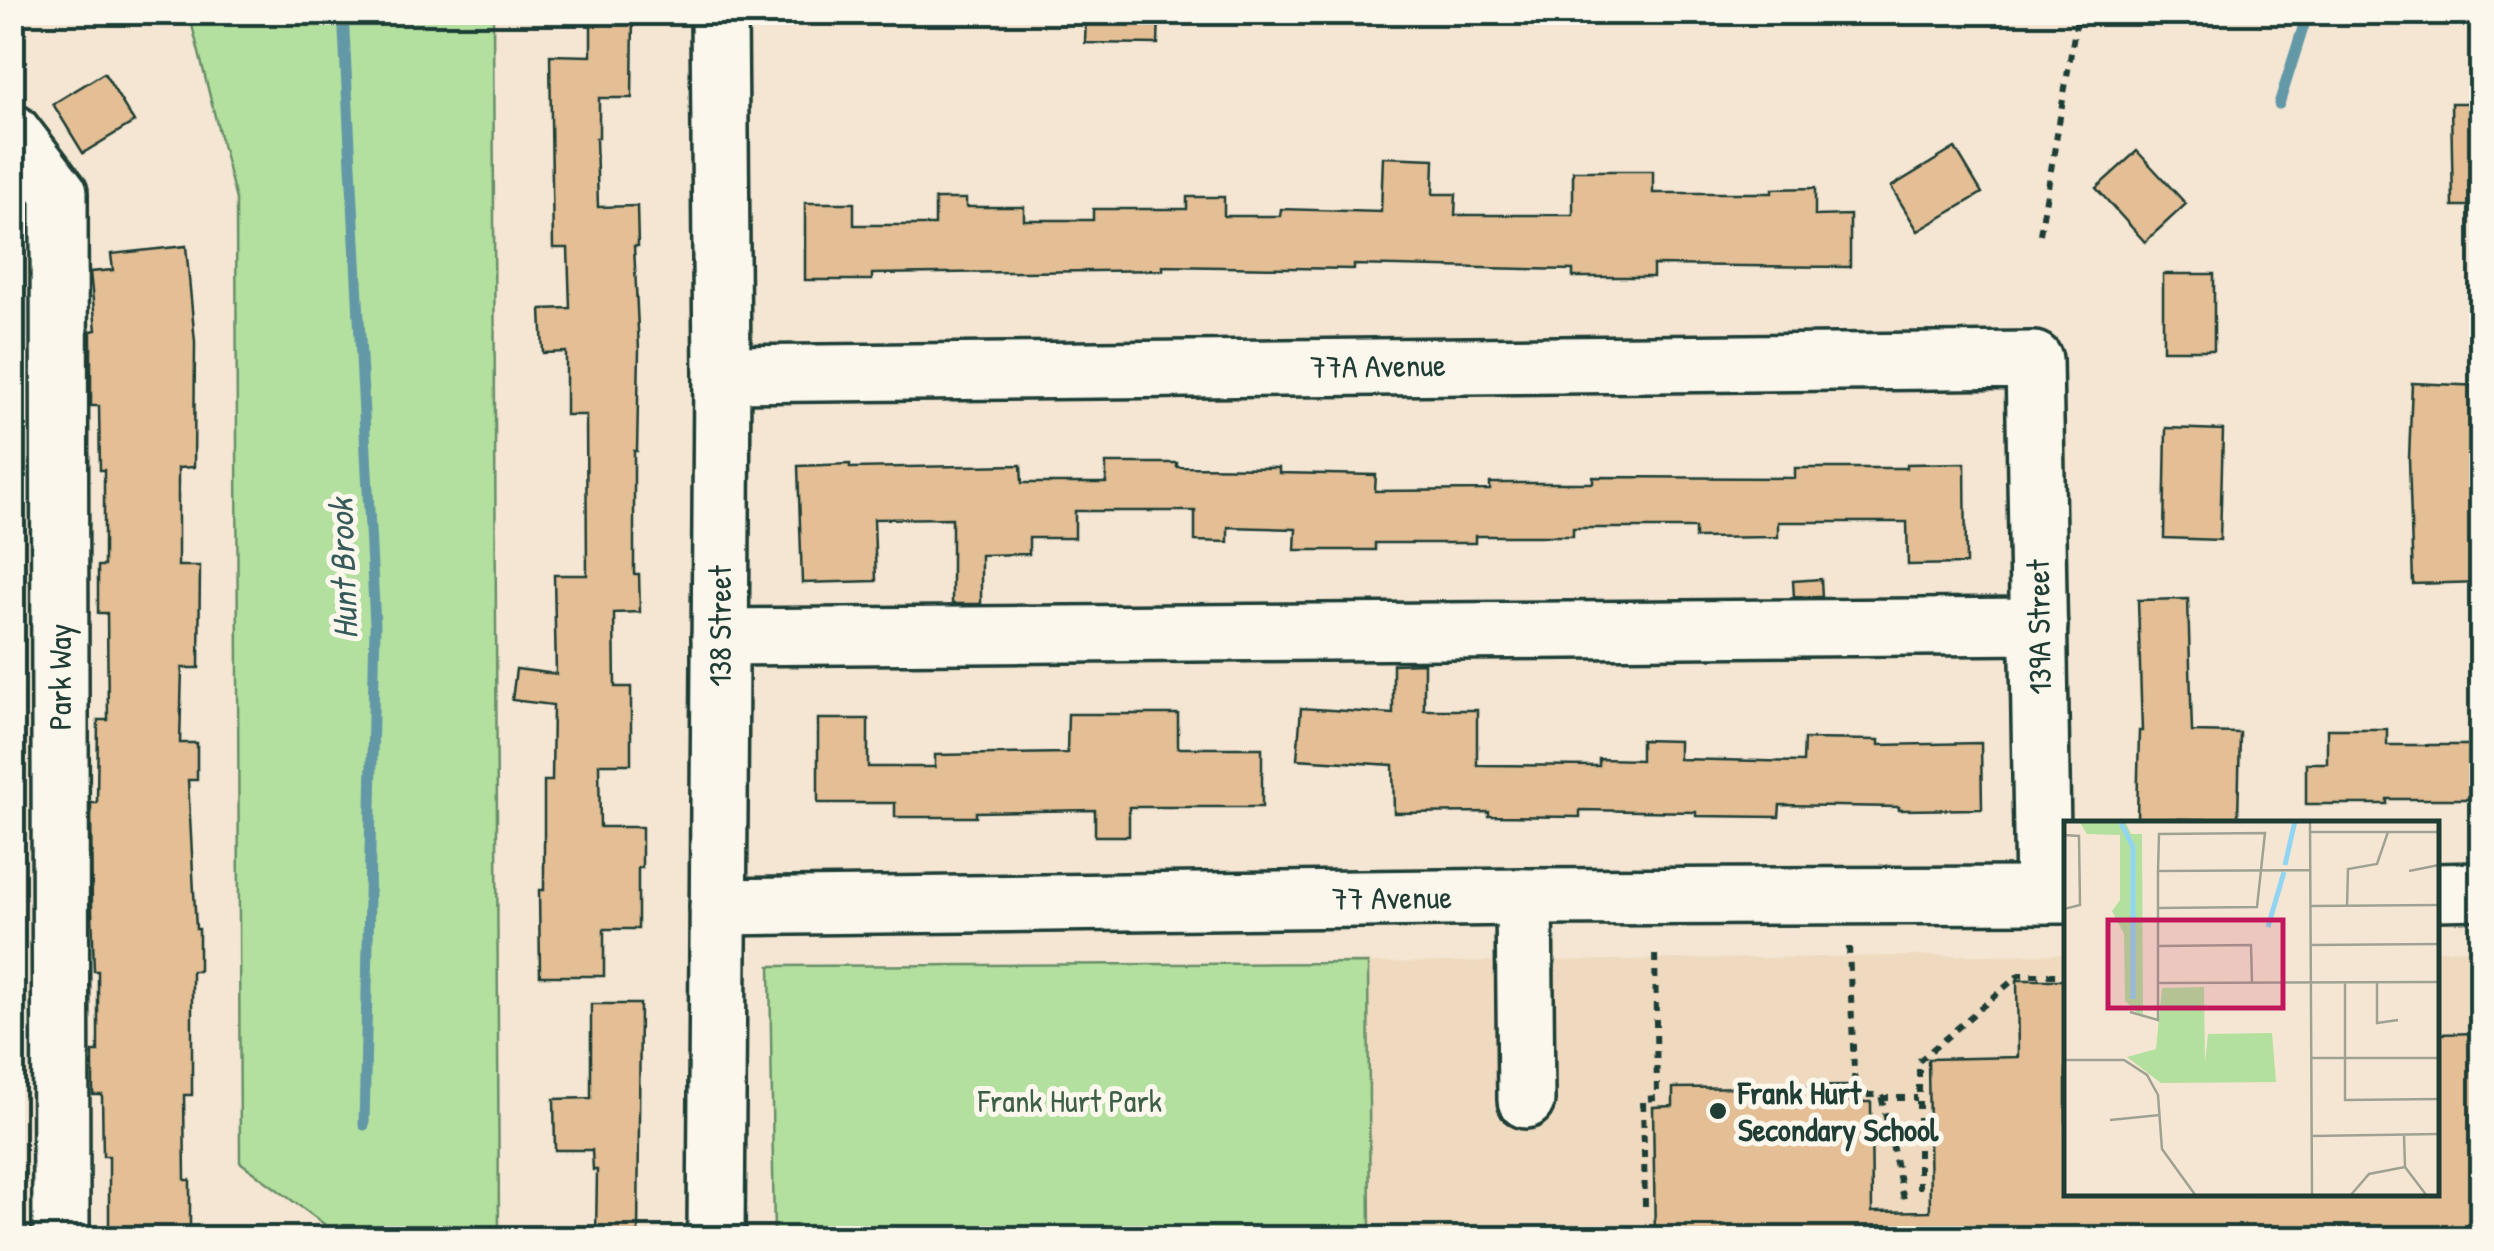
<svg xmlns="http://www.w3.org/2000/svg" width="2494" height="1251" font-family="'Patrick Hand',sans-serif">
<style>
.built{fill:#efdac0}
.green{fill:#b3e09e;stroke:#698e69;stroke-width:2.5}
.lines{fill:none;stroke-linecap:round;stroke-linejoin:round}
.stream{stroke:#6498a7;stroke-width:11}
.building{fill:#e4bf95;stroke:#1f3d34;stroke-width:2.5}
.minor-casing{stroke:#1f3d34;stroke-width:62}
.path{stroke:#1f3d34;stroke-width:6;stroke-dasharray:8 8;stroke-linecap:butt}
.minor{stroke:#fbf7ec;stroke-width:55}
.poi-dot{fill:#1f3d34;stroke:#fbf7ec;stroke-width:4}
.labels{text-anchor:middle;stroke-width:10;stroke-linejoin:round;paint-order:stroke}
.street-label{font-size:32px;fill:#1f3d34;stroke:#fbf7ec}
.poi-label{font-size:32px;font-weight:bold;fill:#1f3d34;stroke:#fbf7ec;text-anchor:start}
.park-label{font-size:32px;fill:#3d5e49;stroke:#fbf7ec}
.water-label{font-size:35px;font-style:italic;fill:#365b5a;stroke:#fbf7ec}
.inset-river{fill:none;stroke:#92d5f3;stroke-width:5}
.inset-road{fill:none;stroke:#9fa293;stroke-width:2.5}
.view{fill:#c2185b;fill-opacity:0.15;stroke:#c2185b;stroke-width:5}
.inset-edge{fill:none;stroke:#1f3d34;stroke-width:5}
</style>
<rect width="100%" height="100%" fill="#f4e6d2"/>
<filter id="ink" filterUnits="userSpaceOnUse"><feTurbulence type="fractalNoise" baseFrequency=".01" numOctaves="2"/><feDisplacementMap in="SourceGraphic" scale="20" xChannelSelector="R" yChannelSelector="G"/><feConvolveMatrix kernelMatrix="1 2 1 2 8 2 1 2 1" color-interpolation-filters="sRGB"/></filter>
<g filter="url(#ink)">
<path class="built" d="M2481,949v289h-1111l-2,-275 698,-9v240h370l1,-244z"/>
<g class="green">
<path d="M189,13h304l6,1225h-156l-103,-76 -4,-962z"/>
<path d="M1368,963l2,275h-596l-4,-272z"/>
</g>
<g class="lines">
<g class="stream">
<path d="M343,12l32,613 -11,500"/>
<path d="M2279,104l29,-92"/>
</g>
</g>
<g class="building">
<path d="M591,12h42l-1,86h-33v40h-3l2,69 39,-1 1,40h-4l5,104 -2,101h-3v123h5l1,38 -26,1 1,74h16v77h-32l1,63h42v41h-4v61h-34v47h-64l-1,-86h5v-109h8l1,-76 -41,-5 4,-31 40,5 -2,-99h33l-1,-160h-20v-63l-23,1 -2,-44 29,-1 -2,-60h-15l-3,-193 41,1z"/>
<path d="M1086,12h73l-1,32 -73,-1z"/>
<path d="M104,73l30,49 -51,31 -30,-49z"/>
<path d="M2451,103h31v103h-29z"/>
<path d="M1955,148l27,45 -64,38 -27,-44z"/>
<path d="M2137,151l49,53 -41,38 -49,-54z"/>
<path d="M1383,157l51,2 -1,35h23l-1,21h118v-44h80v22h119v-4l43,-1v28l35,-1v52l-197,-2v12h-80v-7l-219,-5v4l-191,-3v4l-291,4v6h-67v-77h49v22h81v-26h31v8h58v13h69v-11h94v-12h37v19h56l1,-7 100,3z"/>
<path d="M186,246l9,96 -1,125 -16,1v98h22l-1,102h-17l-2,75h17v37h-9l8,149h3v42h-7v124h-8l1,85h5v58h-81v-82h-6l-1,-61h-9v-43h5v-81h-4l-2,-62 -1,-106h6l1,-83h10l-1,-107h-9v-47h6v-96h-4l-1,-64h-8v-75l5,-1 -6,-58 23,-2 -2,-16z"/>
<rect x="2163" y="274" width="51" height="76"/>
<path d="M2412,383l70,3v196l-69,2 -4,-125z"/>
<path d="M2166,428l57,2 -3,110 -56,-2z"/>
<path d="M1106,463h71v4l102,1v5l97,2 -1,16 115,-1v-7h103v-6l202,1v-10h112v-4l58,-1 1,101 -58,1 -1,-43h-129v15l-83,1v-10h-122v8h-98v7h-100v7h-80l1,-21 -68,-2v15l-33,-1v-30h-120v27h-46v16l-48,1v49h-29v-86l-78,1 2,62 -74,2 -4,-117 52,-2v4l171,-3 1,18h84z"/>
<path d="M1821,579l1,18h-28l-1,-16z"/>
<path d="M2188,599l4,133 48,1 -2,87 -101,-2 2,-87h3l-4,-131z"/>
<path d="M1424,663v47h53v55l122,1v-7l42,1v-20l38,1v18l124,3 1,-23 75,1v5l102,-2 1,66 -83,1v-3l-119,-2 -1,12 -83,-1v-4l-116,-2v7l-91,-1v-4l-95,1 -1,-48 -96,-6 4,-51 92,6v-50z"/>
<path d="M1068,714h110v34h84v59h-133v29h-34v-26l-119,2v5h-81v-14h-77v-84h50v48h67v-12l132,-2z"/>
<path d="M2327,729h60v16h95v54h-95v5h-81v-41h21z"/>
<path d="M2017,980h49v214h370v-160l46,-1v205h-827l-2,-131 20,-1v-18l174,-2 1,16h23l1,110 58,-1 -2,-152 90,-2z"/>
<path d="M591,1004h49l-2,234h-42l1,-68h-4l-1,-20h-37l-1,-51 37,-1z"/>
</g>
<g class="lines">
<g class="minor-casing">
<g id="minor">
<path d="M12,132l47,61 2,1045"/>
<path d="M722,374l1312,-14 9,534"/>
<path d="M720,637l1319,-11"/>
<path d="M2436,892l46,-1"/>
<path d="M1524,897l2,203"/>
<path d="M718,907l806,-10 542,-2"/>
<path d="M716,1238l6,-864 -3,-362"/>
</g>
</g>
<g class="path">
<path d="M2040,234l38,-222"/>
<path d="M1849,947l6,148h26l24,109"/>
<path d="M1881,1098h36"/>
<path d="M1919,1189v-128l100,-86h47"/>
<path d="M1645,1206l-2,-107 14,-1 -2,-150"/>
</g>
<use href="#minor" class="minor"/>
</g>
</g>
<circle class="poi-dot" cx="1718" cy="1111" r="10"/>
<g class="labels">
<g class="street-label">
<text transform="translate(1378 366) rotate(-1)" y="11">77A Avenue</text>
<text transform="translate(720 626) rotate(-90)" y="11">138 Street</text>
<text transform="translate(2039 627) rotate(-91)" y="11">139A Street</text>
<text transform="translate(60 677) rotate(-90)" y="11">Park Way</text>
<text transform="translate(1392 898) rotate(-1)" y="11">77 Avenue</text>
</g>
<g class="poi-label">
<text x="1738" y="1104">Frank Hurt<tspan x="1738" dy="37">Secondary School</tspan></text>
</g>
<g class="park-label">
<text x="1070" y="1112">Frank Hurt Park</text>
</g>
<g class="water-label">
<text transform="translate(343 569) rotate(-92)" y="12">Hunt Brook</text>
</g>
</g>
<g transform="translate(2064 821)">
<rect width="375" height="375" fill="#f4e6d2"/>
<path d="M15,0h46l6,13h11l1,184 -18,-17 -1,-67 -12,-23 8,-11v-65l-33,-1zM140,166l1,76 3,-29 64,-1 4,49 -115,1 -34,-26 29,-8 6,-61z" fill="#b3e09e"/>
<path class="inset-river" d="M56,0l13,26v152M221,44l10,-44M204,106l16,-55"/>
<path class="inset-road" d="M246,0l2,375M246,11h129M0,14l15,1 1,69 -16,4M94,50l153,-1M345,50l30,-6M247,85l128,-1M283,86l1,-38 29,-5 11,-32M247,124l128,-1M95,125l92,-1 1,38M281,161v118l94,-1M94,162l281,-1M313,162v40l21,-3M66,191l28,8v-149l1,-37 106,-1 -8,74 -99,1M248,237h127M0,239h60l23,15 11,20 4,54 34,47M46,299l50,-5M340,314l1,32 22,29M248,315l127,-2M286,375l19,-22 36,-7"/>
<path class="view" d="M44,99h175v88h-175z"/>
<rect width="375" height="375" class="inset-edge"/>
</g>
<rect width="2494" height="1251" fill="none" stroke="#fbf7ec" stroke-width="50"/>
<rect x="25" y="25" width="2444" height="1201" fill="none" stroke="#1f3d34" stroke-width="4" filter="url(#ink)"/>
</svg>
